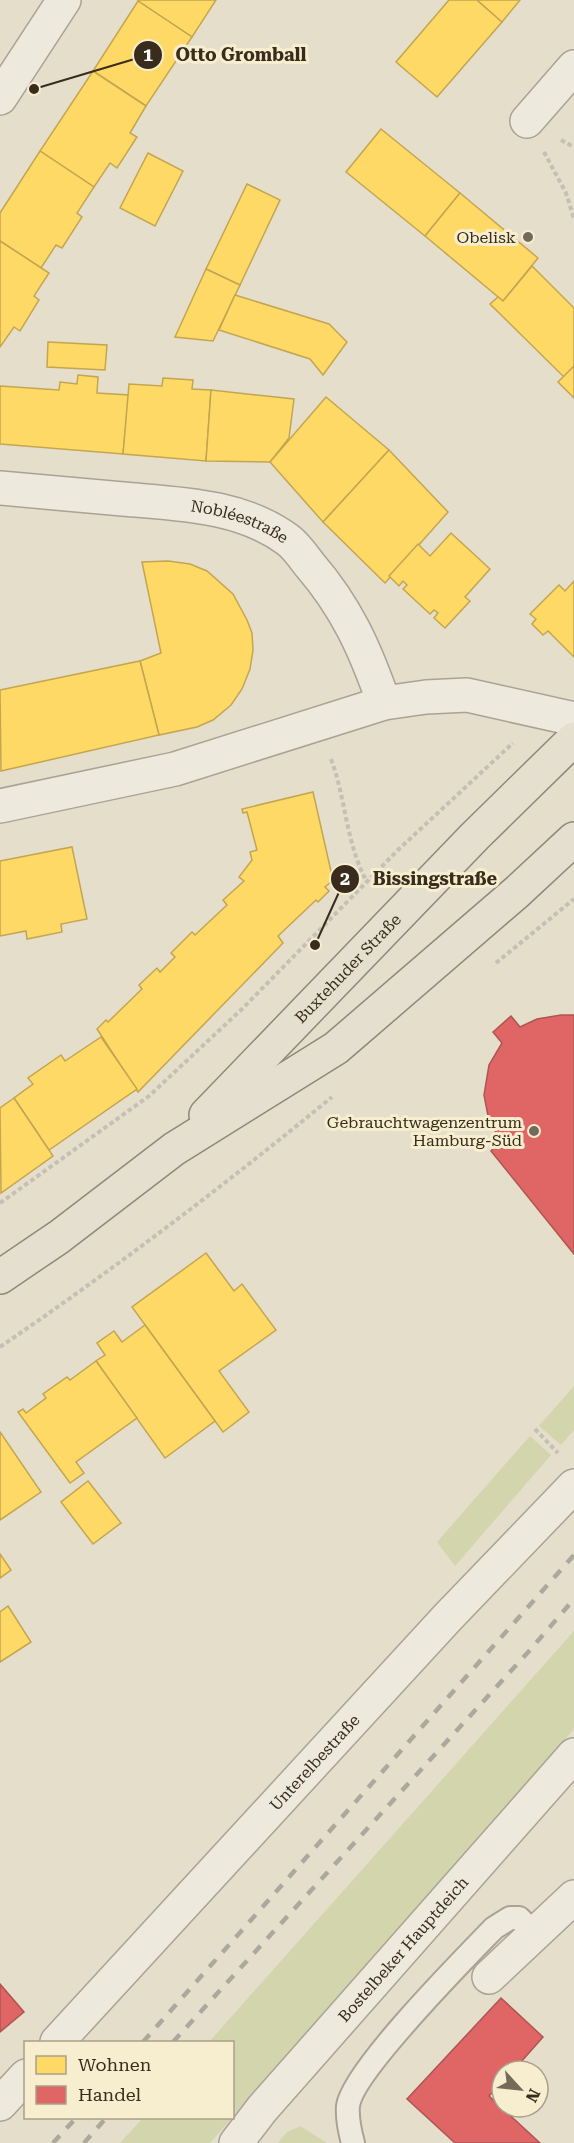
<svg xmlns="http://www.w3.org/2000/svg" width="574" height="2143" font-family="'Roboto Serif',serif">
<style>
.green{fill:#d3d5ad}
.homes{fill:#ffd966;stroke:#c4a550;stroke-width:1.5}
.shops{fill:#e06666;stroke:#ae5550;stroke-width:1.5}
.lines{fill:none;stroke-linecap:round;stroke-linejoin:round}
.service-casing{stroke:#aaa395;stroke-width:26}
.minor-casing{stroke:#aaa395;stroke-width:36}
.primary-casing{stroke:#8f887b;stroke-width:36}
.path{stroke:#c5bfb4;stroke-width:4;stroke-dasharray:4.5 3;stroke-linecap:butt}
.service{stroke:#ede9dd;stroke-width:22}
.minor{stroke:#ede9dd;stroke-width:33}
.primary{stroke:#e4dfce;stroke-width:33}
.rail{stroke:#aca89d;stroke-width:4.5;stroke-dasharray:10 10;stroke-linecap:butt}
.poi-dot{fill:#756a59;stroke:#f7eed0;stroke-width:2}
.labels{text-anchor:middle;stroke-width:6;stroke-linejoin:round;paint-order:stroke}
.poi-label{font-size:16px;fill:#392c1c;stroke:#f7eed0;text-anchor:end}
.street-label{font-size:16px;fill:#392c1c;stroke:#f7eed0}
.leader{fill:none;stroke:#392c1c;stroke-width:2}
.callout-dot{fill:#392c1c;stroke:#f7eed0;stroke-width:2}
.mark-label{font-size:18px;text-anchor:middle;font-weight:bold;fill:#fff}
.callout-label{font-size:18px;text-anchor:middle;font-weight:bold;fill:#392c1c;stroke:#f7eed0;stroke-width:6;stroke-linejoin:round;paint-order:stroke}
</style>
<rect width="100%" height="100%" fill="#e5decb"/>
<g class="green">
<path d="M574,1386v44l-13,15 -22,-19z"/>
<path d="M530,1436l21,19 -96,111 -18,-24z"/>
<path d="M574,1631v98l-342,388v-75h-23z"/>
<path d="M143,2118h89l-22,25h-90z"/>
<path d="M300,2126l27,17h-49l8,-10z"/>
</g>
<g class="homes">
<path d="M139,0h77l-24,37 -54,-36z"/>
<path d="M449,0h28l25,22 -65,75 -41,-35z"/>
<path d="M477,0h43l-18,22z"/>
<path d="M138,1l54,36 -46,69 -53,-35z"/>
<path d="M93,71l53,35 -16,27 7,4 -20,31 -7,-5 -16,24 -54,-36z"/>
<path d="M381,129l79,64 -35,43 -79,-64z"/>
<path d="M40,151l54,36 -17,26 5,4 -20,31 -6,-3 -15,23 -41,-27v-28z"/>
<path d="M148,153l35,18 -28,55 -35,-18z"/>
<path d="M247,184l33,16 -40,85 -34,-16z"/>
<path d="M460,193l78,65 -35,43 -78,-65z"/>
<path d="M0,241l49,32 -15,23 5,4 -19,31 -6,-4 -14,20z"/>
<path d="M532,266l42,42v58l-10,11 -74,-73 8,-7 5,4z"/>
<path d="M206,269l34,16 -27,56 -38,-4z"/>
<path d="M235,295l94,29 18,18 -24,33 -13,-16 -91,-29z"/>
<path d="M48,342l59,3 -2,25 -58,-3z"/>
<path d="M574,366v32l-16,-16z"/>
<path d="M78,375l20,2 -1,16 32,2 -6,59 -123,-10v-58l59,4 1,-8 17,2z"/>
<path d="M163,378l30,2 -1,9 19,1 -5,71 -83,-7 6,-70 33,2z"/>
<path d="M211,390l83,9 -5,39 -19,24 -64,-1z"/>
<path d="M326,397l63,53 -66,72 -53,-60z"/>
<path d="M389,450l59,62 -63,71 -62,-61z"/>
<path d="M451,533l39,36 -25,28 5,4 -25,27 -11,-10 4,-5 -4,-3 -4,4 -27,-25 4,-4 -4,-4 -4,5 -10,-10 29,-32 12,12z"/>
<path d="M168,561l22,3 17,7 26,23 14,26 5,13 1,17 -3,19 -8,20 -11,16 -18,15 -16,7 -38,8 -19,-74 21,-8 -19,-91z"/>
<path d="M574,581v76l-26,-26 -5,4 -11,-11 4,-5 -6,-5 29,-29 6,6z"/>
<path d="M140,661l19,74 -158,36 -1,-81z"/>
<path d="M313,792l20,88 -8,7 4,4 -11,11 -2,-2 -38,36 5,7 -145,149 -41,-63 9,-9 2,2 34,-33 -3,-4 18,-17 3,4 15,-15 -4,-4 21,-21 3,3 32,-30 -4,-5 21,-19 -5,-4 13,-17 -2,-8 7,-2 -10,-38 -4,1 -1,-4z"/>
<path d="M72,847l15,72 -26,5 1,8 -35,7 -1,-8 -26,5v-75z"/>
<path d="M101,1037l36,52 -88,61 -35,-52 19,-14 -5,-6 33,-23 4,6z"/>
<path d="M14,1098l39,58 -52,37 -1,-85z"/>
<path d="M206,1253l28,38 8,-7 34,46 -57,41 30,41 -26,20 -91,-125z"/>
<path d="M145,1325l70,96 -50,37 -69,-97 9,-6 -8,-12 17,-12 8,11z"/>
<path d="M96,1361l41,57 -61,44 8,11 -14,10 -52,-71 5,-3 3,4 20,-15 -3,-4 24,-17 3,3z"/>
<path d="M0,1432l41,60 -41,28z"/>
<path d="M88,1481l33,42 -28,21 -32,-42z"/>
<path d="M0,1554l11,16 -11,8z"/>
<path d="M8,1606l23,36 -31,20v-50z"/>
</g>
<g class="shops">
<path d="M561,1015h13v239l-83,-103 9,-10 -12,-25 -4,-21 5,-30 13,-22 -9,-11 18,-16 9,11 17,-8z"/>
<path d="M0,1984l24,28 -24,20z"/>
<path d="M501,1998l42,39 -30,34h-11v12l-13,13 51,47h-85l-48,-44z"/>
</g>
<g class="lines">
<g class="service-casing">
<path id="service" d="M353,2143c-3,-11 -6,-25 -5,-37 4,-34 117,-148 146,-178l16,-10h9l16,16"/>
</g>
<g class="minor-casing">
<g id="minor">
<path d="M0,98l64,-98"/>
<path d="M527,121l47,-54"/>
<path id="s1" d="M0,488c41,4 82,7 123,11 56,5 118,6 165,41 8,6 15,16 21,24 38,44 56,85 75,139"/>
<path d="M0,806l175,-37 209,-66 42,-6 41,-2 107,24"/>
<path d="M489,1977l85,-80"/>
<path id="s2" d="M57,2042l391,-425 126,-131"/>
<path d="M0,2104l26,-28"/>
<path id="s3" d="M236,2143l26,-34 312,-354"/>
</g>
</g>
<g class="primary-casing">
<g id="primary">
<path id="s4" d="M206,1115l269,-279 99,-97"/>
<path d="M0,1277l59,-40 115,-88 162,-101 181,-156 57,-53"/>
</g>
</g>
<g class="path">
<path d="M561,140l13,7"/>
<path d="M544,152l22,41 8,26"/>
<path d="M331,759c15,40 15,85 36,123"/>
<path d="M496,963l78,-64"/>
<path d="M0,1203l149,-107 93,-87 157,-160 114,-106"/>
<path d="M0,1347c114,-78 225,-162 332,-250"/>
<path d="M535,1429l23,24"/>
</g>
<use href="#service" class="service"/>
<use href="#minor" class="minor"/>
<use href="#primary" class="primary"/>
<g class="rail">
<path d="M143,2042l431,-487"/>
<path d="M173,2042l357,-392 44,-51"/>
<path d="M53,2143l23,-25"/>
<path d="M84,2143l22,-25"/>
</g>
</g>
<g class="poi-dot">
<circle cx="528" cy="237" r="6"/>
<circle cx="534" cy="1131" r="6"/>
</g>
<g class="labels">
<g class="poi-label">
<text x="516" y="243">Obelisk</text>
<text x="522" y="1128">Gebrauchtwagenzentrum<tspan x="522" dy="18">Hamburg-Süd</tspan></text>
</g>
<g class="street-label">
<text dy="6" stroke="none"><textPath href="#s1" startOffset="243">Nobléestraße</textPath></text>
<text dy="6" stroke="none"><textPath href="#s4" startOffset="204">Buxtehuder Straße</textPath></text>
<text dy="6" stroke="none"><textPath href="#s2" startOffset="380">Unterelbestraße</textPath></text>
<text dy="6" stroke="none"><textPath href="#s3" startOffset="256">Bostelbeker Hauptdeich</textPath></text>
</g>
</g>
<path class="leader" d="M34 89L148 55M315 945L345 879"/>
<g class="callout-dot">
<circle cx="34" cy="89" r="6"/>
<circle cx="315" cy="945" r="6"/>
<circle cx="148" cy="55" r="15"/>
<circle cx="345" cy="879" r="15"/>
</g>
<g class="mark-label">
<text x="148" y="61">1</text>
<text x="345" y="885">2</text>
</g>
<g class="callout-label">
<text x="241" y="61">Otto Gromball</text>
<text x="435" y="885">Bissingstraße</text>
</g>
<rect x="24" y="2041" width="210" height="78" fill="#f7eed0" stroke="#aba088" stroke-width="1.5"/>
<rect x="36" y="2056" width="30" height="18" fill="#ffd966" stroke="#aba088" stroke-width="1.5"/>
<text x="78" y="2071" font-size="18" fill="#392c1c">Wohnen</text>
<rect x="36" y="2086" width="30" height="18" fill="#e06666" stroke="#aba088" stroke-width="1.5"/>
<text x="78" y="2101" font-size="18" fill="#392c1c">Handel</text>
<g transform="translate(520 2089) rotate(117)"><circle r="28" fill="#f7eed0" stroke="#aba088" stroke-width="1.5"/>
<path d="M0-4.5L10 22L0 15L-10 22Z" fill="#756a59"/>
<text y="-9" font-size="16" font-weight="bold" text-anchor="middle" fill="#392c1c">N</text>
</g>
</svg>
